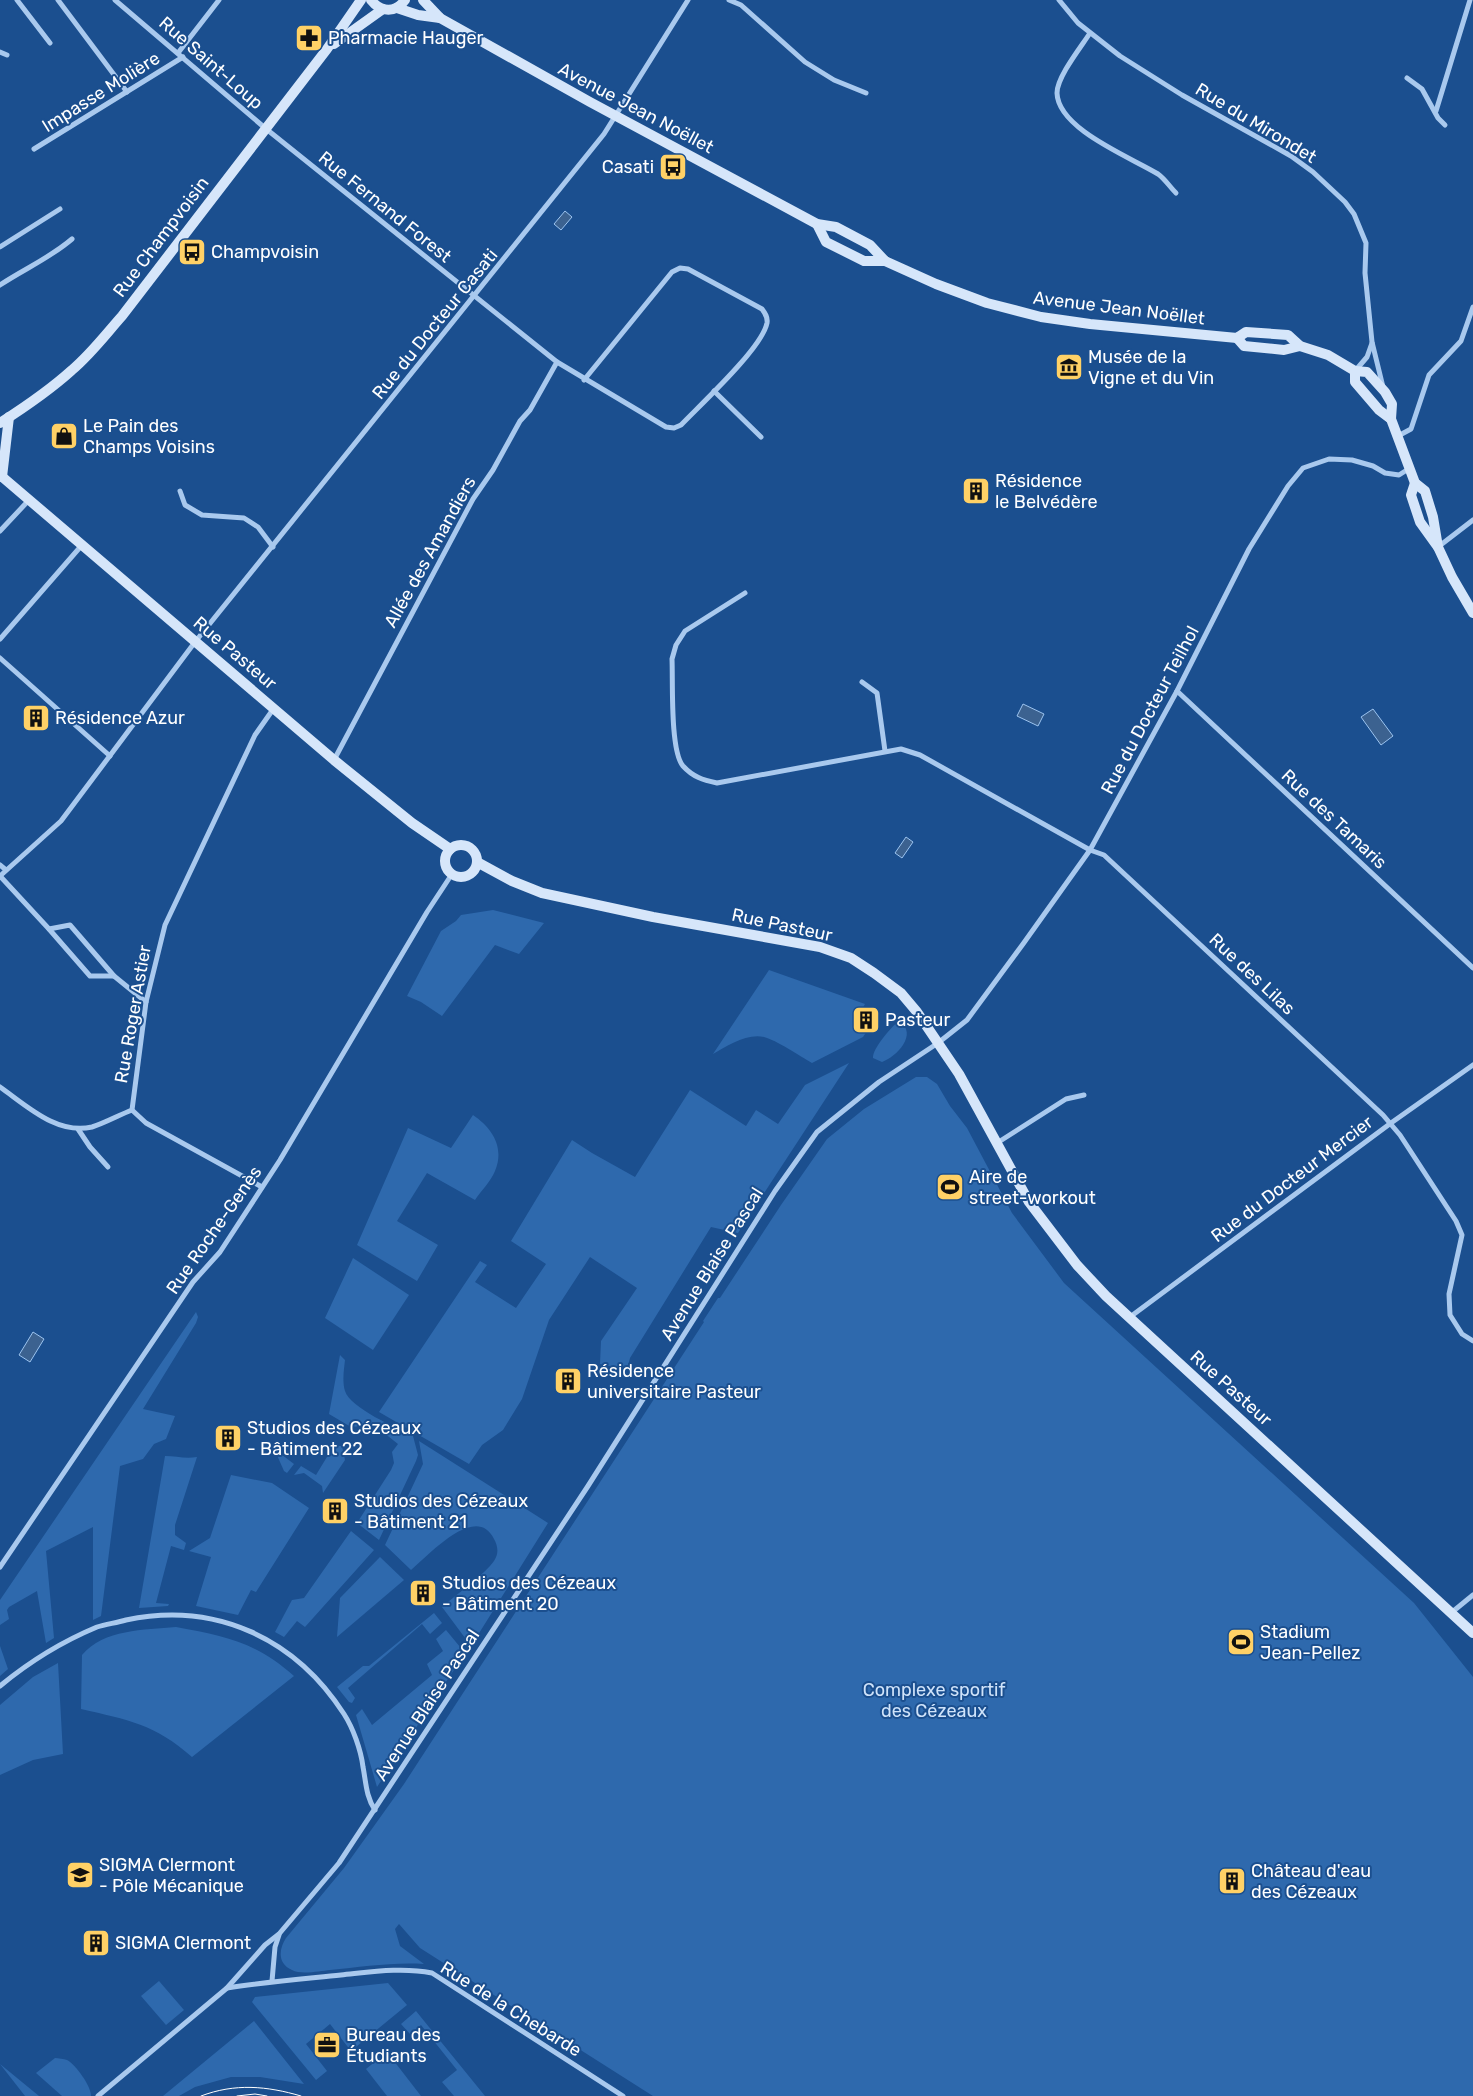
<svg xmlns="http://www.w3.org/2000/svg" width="1473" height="2096" font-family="Rubik,sans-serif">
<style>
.green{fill:#2e69ad}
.water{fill:#3c6290;stroke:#9cc4f0}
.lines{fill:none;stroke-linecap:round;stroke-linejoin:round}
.minor{stroke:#a9c9ee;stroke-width:5}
.secondary{stroke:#d6e6fa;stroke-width:10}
.tram{stroke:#fff;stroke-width:1}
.labels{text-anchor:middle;stroke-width:4;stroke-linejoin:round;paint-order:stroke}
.poi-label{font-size:18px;fill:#fff;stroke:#1b4f8f;text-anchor:start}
.street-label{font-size:18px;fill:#fff;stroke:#1b4f8f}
.park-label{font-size:18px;fill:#cfe3fa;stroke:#1b4f8f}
</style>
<rect width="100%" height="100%" fill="#1b4f8f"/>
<g class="green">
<path d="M493,910l51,13 -25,31 -24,-9 -53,71 -21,-14 -14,-6 34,-65 15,-10 5,-6z"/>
<path d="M769,970l96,34 -11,19 13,8 -4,6 -51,26c-12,-7 -36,-23 -48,-26 -17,-4 -37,9 -51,17z"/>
<path d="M899,1021c20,13 -3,36 -17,41l-9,-4c-1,-9 18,-31 26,-37z"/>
<path d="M849,1063l-111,170 -27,-6 -81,131 -5,20 -14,-2 2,-9 -13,-3 1,-23 36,-53 -47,-31 -41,63 -27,79 -19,31 -21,15 -13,19 -90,-52 101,-151 7,4 -12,17 41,26 30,-44 -35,-23 61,-101 20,13 43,24 55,-87 56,36 10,-16 22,14 27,-39z"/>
<path d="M916,1077h11l10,7 13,22 17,22 45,85 52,70 350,320 59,74v419h-820l-233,-148 -21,-24 -4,5 5,17 24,18c-31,-2 -63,3 -94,6 -10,1 -29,5 -38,0 -15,-7 -13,-21 -6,-32l58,-70 60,-84 300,-462 -1,-1 15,-23h2l61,-93 46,-66 37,-30z"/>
<path d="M473,1115c19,13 32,32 22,56 -4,10 -14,20 -20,29l-48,-27 -30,48 41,24 -21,36 -60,-36 51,-117 43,20z"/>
<path d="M353,1258l56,37 -36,55 -48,-32z"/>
<path d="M196,1312l2,5 -2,6 -53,86 32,7 -9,23 -12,5 -11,15 -23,7 -19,150 -8,4v-93l-47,24 8,87 -8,5 -9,-52 -28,16 -2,3 2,9 -9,6v-25z"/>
<path d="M340,1355l5,5c-1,10 -3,21 0,31 5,17 52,37 68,45l5,19 -2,6 -37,79 -22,-17 34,-53 3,-7 -2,-11 6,-8 -24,-19 -23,2 -22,-13z"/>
<path d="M419,1441l129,82 -77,123 -29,-39c13,-11 44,-34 52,-46 5,-7 4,-15 0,-22 -18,-37 -66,17 -83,31l-26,-25 38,-81z"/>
<path d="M336,1446h6l3,14 -22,33 -1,-7 -18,-13 -10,2 7,-9 15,9 17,-28z"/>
<path d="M277,1451l17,13 -7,9 -3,-2 -8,-18z"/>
<path d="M165,1456c11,0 20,3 32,1l-22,68v10l11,8 -2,7 -13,-4 -15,57 13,1 -1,2 -29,2z"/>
<path d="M231,1475l41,8 37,25 -53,84 -5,-2 -13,25 -42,-9 15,-49 -22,-6 21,-13z"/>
<path d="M351,1531l23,19 -69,77 -8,-6 -13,16 -9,-5 17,-32 12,-2z"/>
<path d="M380,1557l24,23 -67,57 3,-39z"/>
<path d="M434,1613l8,10 -12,11 -8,-10 -74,64 7,10 -3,5 -3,-1 -12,-15 26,-21h6z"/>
<path d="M176,1627c49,9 80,15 118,49l-102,81c-37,-33 -64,-37 -111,-48l1,-54c22,-26 62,-25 94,-28z"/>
<path d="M446,1630l19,23 -88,134 -21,-72 6,-6 10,16 60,-50 -5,-11 16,-13 -7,-12z"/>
<path d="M0,1646l8,23 -8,7z"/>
<path d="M58,1663l5,91 -30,6 -33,15v-70l33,-28z"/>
<path d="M159,1981l25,29 -18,15 -25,-29z"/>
<path d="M388,1983l19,22 -56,46 -21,-27 -24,20 21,27 -11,9 -64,-78 3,-5z"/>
<path d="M416,2011l69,85h-31l-12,-14 15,-12 -36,-45 -11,9 -9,-10z"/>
<path d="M254,2021l50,63 -44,-7h-29l-36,10 -16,9h-16z"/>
<path d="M387,2052l34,44h-34l-21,-27z"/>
<path d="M55,2058c3,0 9,1 12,2 9,5 24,26 24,36h-29l-26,-23z"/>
<path d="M0,2064l39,32h-14z"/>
</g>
<g class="water">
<path d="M565,211l7,6 -11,13 -7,-6z"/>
<path d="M1023,704l21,10 -6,12 -21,-10z"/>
<path d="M1373,709l20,27 -12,9 -20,-28z"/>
<path d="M906,837l7,5 -11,16 -7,-5z"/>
<path d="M33,1332l11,7 -14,23 -11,-7z"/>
</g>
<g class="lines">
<g class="minor">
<path d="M17,0l33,43"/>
<path d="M58,0l69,92"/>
<path d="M115,0l150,128 292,234 109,65 8,1 7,-3c20,-21 81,-77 86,-102 1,-6 -2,-10 -5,-14l-74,-40 -8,-1 -8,4 -88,108"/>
<path d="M729,0l12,5 64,57 29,18 32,13"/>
<path d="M1059,0l19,23 42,33 62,39 109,61 22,16 32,30 9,12 12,29 -1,30 7,69 11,45"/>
<path d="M1090,33c-9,14 -33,44 -33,60 1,36 73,64 101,81 7,5 12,13 18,19"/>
<path d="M0,52l7,3"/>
<path d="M178,53l41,-53"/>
<path d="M1407,78l15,11 16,29 7,7"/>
<path d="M1436,111l34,-111"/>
<path d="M34,149l149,-92"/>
<path d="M0,247l60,-38"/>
<path d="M0,285c24,-16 50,-27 72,-46"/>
<path d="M1355,371l12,-14 5,-14"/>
<path d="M714,391l47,46"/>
<path d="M1398,436l13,-7 18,-54 32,-34 12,-34"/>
<path d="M180,491l5,14 17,10 42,3 14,9 15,20"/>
<path d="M0,531l29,-31"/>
<path d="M1438,547l35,-27"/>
<path d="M745,593l-60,38 -9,14 -4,14c1,23 -2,92 11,107 10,11 20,14 34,17l184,-34 19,6 170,95 14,5 279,260 17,20 56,86 6,14 -13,59 1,21 12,19 11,7"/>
<path d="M0,639l82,-94"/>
<path d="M0,658l110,98"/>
<path d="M862,682l15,11 8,58"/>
<path d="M1177,691l296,277"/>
<path d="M334,760l139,-261 20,-29 27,-49 10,-11 27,-48"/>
<path d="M0,865l6,5"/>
<path d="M0,876l61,-55 134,-179 409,-508 84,-134"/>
<path d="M0,876l49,53 21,-4 44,51 32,26"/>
<path d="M49,929l41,47h24"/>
<path d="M0,1087c27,19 57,48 92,40 13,-4 27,-12 40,-17"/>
<path d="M78,1129l12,18 18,20"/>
<path d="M997,1143l69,-44 18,-4"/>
<path d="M262,1187l-116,-64 -14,-13 14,-108 19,-77 90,-190 19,-27"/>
<path d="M1130,1317l261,-194 82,-58"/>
<path d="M0,1567l193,-285 27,-30 60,-92 147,-248 25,-38"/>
<path d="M1451,1613l22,-18"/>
<path d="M0,1686c29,-24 61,-44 97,-59 9,-3 19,-4 29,-7 89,-19 169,18 218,94 9,14 17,36 19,53 3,15 3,30 12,43"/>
<path d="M272,1981l3,-34 4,-12"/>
<path d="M227,1988c38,-6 75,-9 114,-13 30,-3 61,-8 91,-2l191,123"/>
<path d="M98,2096l129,-108 38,-43 14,-11 60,-71 249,-377 187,-295 42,-59 62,-50 59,-39 29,-23 56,-76 67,-94 87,-159 72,-142 39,-63 15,-18 26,-9 23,1 21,6 12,7 14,2 11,-7"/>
</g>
<g class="secondary">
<path d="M371,0c10,13 25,13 34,0"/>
<path d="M423,0l17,18 150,84 227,122 19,3 34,18 15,16 51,23 51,19 54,14 49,7 147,14 9,-6 42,3 12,11 28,9 27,16 12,1 18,20 7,12 -1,15 24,64 10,8 8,26 5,30"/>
<path d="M397,8l21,7 22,3"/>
<path d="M334,44l49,-35"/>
<path d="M817,224l9,18 38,19h21"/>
<path d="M1237,338l7,8 40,4 16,-4"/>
<path d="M1355,371v11l24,28 12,9"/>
<path d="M0,423c25,-16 50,-33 72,-53 19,-16 34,-36 50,-54l205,-267 34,-49"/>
<path d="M0,475l334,285 78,63 38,26"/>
<path d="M2,477l7,-60"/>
<path d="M1415,483l-4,12 9,27 18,25 14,30 21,36"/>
<circle cx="461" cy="861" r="16"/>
<path d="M477,862l35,19 30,12 111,24 167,30 31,11 23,15 27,20 16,19 42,62 70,128 48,63 29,31 367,337"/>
</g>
<g class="tram">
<path d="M201,2096c34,-13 66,-10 100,0"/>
<path d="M237,2096l18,-2 12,2"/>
</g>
</g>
<defs>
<g id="pharmacy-square" transform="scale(1.4375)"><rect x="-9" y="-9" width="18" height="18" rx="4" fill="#ffd166" stroke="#1b4f8f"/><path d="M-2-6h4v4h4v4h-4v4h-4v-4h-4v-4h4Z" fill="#111"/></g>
<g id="bus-square" transform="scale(1.4375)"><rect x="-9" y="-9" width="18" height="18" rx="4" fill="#ffd166" stroke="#1b4f8f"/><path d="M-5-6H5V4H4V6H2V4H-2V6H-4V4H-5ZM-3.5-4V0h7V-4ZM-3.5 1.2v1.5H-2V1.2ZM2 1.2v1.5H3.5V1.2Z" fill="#111"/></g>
<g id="museum-square" transform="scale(1.4375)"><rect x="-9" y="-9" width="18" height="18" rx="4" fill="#ffd166" stroke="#1b4f8f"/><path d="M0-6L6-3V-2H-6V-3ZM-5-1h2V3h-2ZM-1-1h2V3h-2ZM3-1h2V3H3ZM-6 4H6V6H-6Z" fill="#111"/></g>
<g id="shop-square" transform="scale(1.4375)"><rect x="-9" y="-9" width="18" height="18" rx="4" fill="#ffd166" stroke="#1b4f8f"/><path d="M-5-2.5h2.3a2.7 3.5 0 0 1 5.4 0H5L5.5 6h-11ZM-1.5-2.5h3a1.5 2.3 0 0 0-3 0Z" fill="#111"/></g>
<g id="building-square" transform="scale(1.4375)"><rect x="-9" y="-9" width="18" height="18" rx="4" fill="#ffd166" stroke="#1b4f8f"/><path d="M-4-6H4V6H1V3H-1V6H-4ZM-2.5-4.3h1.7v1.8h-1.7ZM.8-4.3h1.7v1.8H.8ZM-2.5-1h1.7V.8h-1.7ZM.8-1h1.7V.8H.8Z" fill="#111"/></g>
<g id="stadium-square" transform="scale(1.4375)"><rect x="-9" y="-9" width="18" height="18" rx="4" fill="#ffd166" stroke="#1b4f8f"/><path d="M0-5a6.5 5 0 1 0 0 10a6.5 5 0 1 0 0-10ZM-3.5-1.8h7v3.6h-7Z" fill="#111"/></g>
<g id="university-square" transform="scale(1.4375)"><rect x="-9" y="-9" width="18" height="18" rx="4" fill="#ffd166" stroke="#1b4f8f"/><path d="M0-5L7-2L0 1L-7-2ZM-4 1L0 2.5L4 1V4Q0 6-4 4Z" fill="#111"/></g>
<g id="office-square" transform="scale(1.4375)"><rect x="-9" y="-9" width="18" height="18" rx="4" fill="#ffd166" stroke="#1b4f8f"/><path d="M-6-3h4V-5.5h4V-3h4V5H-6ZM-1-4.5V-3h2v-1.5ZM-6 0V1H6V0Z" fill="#111"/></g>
</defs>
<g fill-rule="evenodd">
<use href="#pharmacy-square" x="309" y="38"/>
<use href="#bus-square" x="673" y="167"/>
<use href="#bus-square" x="192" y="252"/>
<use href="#museum-square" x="1069" y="367"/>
<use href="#shop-square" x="64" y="436"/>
<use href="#building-square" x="976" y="491"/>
<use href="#building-square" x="36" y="718"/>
<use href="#building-square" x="866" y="1020"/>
<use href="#stadium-square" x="950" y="1187"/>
<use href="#building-square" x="568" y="1381"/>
<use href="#building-square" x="228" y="1438"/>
<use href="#building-square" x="335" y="1511"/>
<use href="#building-square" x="423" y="1593"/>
<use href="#stadium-square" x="1241" y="1642"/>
<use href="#university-square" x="80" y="1875"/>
<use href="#building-square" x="1232" y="1881"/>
<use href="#building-square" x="96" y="1943"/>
<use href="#office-square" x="327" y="2045"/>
</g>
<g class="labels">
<g class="poi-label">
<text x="328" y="44">Pharmacie Hauger</text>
<text x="654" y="173" text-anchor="end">Casati</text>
<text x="211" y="258">Champvoisin</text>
<text x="1088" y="363">Musée de la<tspan x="1088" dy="21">Vigne et du Vin</tspan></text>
<text x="83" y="432">Le Pain des<tspan x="83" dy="21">Champs Voisins</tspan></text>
<text x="995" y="487">Résidence<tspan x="995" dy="21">le Belvédère</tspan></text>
<text x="55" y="724">Résidence Azur</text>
<text x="885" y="1026">Pasteur</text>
<text x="969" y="1183">Aire de<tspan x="969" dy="21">street-workout</tspan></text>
<text x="587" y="1377">Résidence<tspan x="587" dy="21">universitaire Pasteur</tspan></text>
<text x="247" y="1434">Studios des Cézeaux<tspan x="247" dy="21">- Bâtiment 22</tspan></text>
<text x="354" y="1507">Studios des Cézeaux<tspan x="354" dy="21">- Bâtiment 21</tspan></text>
<text x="442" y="1589">Studios des Cézeaux<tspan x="442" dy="21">- Bâtiment 20</tspan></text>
<text x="1260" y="1638">Stadium<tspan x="1260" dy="21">Jean-Pellez</tspan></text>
<text x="99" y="1871">SIGMA Clermont<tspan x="99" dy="21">- Pôle Mécanique</tspan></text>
<text x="1251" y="1877">Château d'eau<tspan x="1251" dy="21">des Cézeaux</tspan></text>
<text x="115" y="1949">SIGMA Clermont</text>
<text x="346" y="2041">Bureau des<tspan x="346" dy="21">Étudiants</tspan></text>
</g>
<g class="street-label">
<text transform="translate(211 63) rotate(41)" y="6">Rue Saint-Loup</text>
<text transform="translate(101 92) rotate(-32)" y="6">Impasse Molière</text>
<text transform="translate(636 108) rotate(28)" y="6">Avenue Jean Noëllet</text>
<text transform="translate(1256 123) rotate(31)" y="6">Rue du Mirondet</text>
<text transform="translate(385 207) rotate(39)" y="6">Rue Fernand Forest</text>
<text transform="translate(161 237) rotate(-53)" y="6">Rue Champvoisin</text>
<text transform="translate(1119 308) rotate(7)" y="6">Avenue Jean Noëllet</text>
<text transform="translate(435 324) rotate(-51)" y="6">Rue du Docteur Casati</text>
<text transform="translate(430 552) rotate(-61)" y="6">Allée des Amandiers</text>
<text transform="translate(235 653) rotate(40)" y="6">Rue Pasteur</text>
<text transform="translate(1150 710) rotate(-62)" y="6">Rue du Docteur Teilhol</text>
<text transform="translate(1334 819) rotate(43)" y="6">Rue des Tamaris</text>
<text transform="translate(782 925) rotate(12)" y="6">Rue Pasteur</text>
<text transform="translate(1252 974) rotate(43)" y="6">Rue des Lilas</text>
<text transform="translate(133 1014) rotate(-80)" y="6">Rue Roger Astier</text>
<text transform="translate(1292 1179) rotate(-37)" y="6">Rue du Docteur Mercier</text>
<text transform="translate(214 1230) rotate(-55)" y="6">Rue Roche-Genès</text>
<text transform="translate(712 1264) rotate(-58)" y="6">Avenue Blaise Pascal</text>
<text transform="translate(1231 1388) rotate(42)" y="6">Rue Pasteur</text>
<text transform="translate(427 1705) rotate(-57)" y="6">Avenue Blaise Pascal</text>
<text transform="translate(511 2009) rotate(32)" y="6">Rue de la Chebarde</text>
</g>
<g class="park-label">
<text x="934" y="1696">Complexe sportif<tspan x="934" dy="21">des Cézeaux</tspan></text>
</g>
</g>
</svg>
